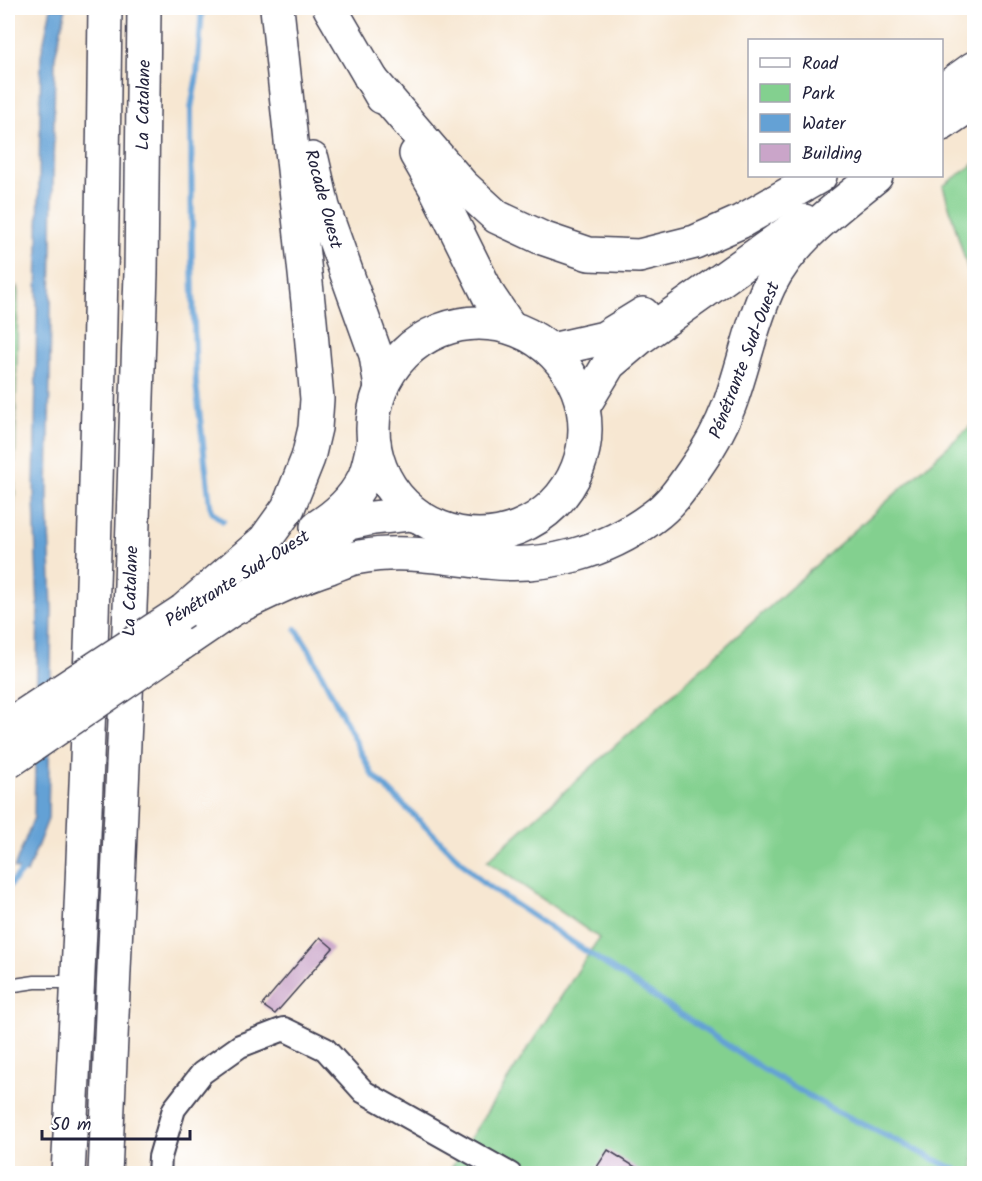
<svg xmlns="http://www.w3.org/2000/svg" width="982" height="1181" viewBox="0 0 982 1181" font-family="Kalam,sans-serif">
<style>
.green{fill:#83d08f;stroke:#527965;stroke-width:1.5}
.water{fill:#64a1d5;stroke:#436288;stroke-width:1.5}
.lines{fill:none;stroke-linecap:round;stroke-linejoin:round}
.stream{stroke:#64a1d5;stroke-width:6}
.building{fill:#caa5c9}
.service-casing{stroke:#424052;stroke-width:15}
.minor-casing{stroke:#424052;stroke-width:26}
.trunk-casing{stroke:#424052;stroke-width:36}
.motorway-casing{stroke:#424052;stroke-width:36}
.service{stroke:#fff;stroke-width:12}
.minor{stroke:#fff;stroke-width:22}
.trunk{stroke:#fff;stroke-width:33}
.motorway{stroke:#fff;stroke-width:33}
.trunk-bridge-casing{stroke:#424052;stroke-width:36;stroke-linecap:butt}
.trunk-bridge{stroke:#fff;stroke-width:33}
.labels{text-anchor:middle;stroke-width:4.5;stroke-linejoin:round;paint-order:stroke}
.street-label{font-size:18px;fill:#22223b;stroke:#fff}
</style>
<rect width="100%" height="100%" fill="#fff"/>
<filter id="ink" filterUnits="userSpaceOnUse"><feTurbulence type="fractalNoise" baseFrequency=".0167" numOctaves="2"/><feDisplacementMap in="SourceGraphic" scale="12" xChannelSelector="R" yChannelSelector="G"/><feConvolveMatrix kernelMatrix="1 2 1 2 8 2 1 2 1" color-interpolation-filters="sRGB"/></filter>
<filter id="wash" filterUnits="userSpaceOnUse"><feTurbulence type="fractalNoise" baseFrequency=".008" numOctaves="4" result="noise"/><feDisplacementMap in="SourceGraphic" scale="24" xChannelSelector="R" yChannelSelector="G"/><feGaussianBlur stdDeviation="1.35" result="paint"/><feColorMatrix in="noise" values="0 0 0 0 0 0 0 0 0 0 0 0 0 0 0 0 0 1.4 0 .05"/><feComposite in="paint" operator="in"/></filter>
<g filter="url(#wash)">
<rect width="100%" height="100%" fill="#f7e7d2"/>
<g class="green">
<path d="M 974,164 L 974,290 L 943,186 Z"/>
<path d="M 18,285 L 14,536 L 8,553 L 8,304 Z"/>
<path d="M 974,423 L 974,1173 L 447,1174 L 599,938 L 487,861 Z"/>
</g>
<path class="water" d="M 51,8 L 66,8 L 55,57 L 48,497 L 52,611 L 48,819 L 27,873 L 14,868 L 34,817 L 38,611 L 34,497 L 41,55 Z"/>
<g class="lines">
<g class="stream">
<path d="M 202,8 L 197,75 L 191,108 L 192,262 L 196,383 L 210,505 L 213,513 L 223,521"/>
<path d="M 296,629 L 309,649 L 372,774 L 482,882 L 763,1069 L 828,1107 L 964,1174"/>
<path d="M 8,887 L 22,871 L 25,863"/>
</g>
</g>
<g id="blocks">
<g class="building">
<path d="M 320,937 L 333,948 L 275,1014 L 262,1005 Z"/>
<path d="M 608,1150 L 645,1173 L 593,1173 Z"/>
</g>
</g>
</g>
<g filter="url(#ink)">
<use href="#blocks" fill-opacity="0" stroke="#424052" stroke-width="1.5"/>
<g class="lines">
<defs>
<path id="service" d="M 8,986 L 35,982 L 76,982"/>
<path id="minor" d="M 159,1174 L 160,1157 L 174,1109 L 202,1073 L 240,1046 L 284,1029 L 325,1049 L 364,1092 L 510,1174"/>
<g id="trunk">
<path d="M 330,8 L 382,97"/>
<path d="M 371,79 L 462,185 L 497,217 L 542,238 L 589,254 L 639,256 L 695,242 L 740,222 L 820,176"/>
<path d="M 942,91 L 974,68"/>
<path d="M 942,124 L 974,102"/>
<path d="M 416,154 L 435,187 L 489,296 L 510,327"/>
<path d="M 312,159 L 323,207 L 376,355 L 381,388"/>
<circle cx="479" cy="429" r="106"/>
<path d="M 551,350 L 604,338 L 643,314"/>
<path d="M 583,407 L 609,364 L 641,337 L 804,221"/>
<path d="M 317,527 C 335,516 353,500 363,480 C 369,469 370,455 374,443"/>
<path d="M 231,610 C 264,594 296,578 330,567 C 340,563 350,558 360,557 C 403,549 445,558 487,562 C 545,569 606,552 653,517 C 670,505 681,489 692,473 C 707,452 720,430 729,406 C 744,366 751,324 769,286 C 792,239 837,208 876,176"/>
<path d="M 183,611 L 265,540 L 288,508 L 308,458 L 315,428 L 317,399 L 310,321 L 277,8"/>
<path d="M 181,644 L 231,610 L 349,523 L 373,518 L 409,514 L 418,516"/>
</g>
<g id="motorway">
<path d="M 68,1174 C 89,786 101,396 105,8"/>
<path d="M 105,1174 L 131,584 L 141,273 L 144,8"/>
</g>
</defs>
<use href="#service" class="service-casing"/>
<use href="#minor" class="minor-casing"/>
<use href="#trunk" class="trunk-casing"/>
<use href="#motorway" class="motorway-casing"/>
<use href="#service" class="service"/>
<use href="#minor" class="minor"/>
<use href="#trunk" class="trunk"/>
<use href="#motorway" class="motorway"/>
<defs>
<g id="trunk-bridge">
<path d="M 8,726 L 183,611"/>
<path d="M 8,762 L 181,644"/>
</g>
</defs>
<use href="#trunk-bridge" class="trunk-bridge-casing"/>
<use href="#trunk-bridge" class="trunk-bridge"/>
</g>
</g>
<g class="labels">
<g class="street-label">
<text transform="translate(143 105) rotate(-89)" y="6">La Catalane</text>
<text transform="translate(324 199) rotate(75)" y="6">Rocade Ouest</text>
<text transform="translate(744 360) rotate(-69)" y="6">Pénétrante Sud-Ouest</text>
<text transform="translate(237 578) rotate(-32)" y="6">Pénétrante Sud-Ouest</text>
<text transform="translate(130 591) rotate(-88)" y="6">La Catalane</text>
</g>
</g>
<rect width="982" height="1181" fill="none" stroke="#fff" stroke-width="30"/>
<rect x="748" y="39" width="195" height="138" fill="#ffffff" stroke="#a7a7b1" stroke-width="1.5"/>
<rect x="760" y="58" width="30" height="9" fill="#ffffff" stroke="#a7a7b1" stroke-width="1.5"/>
<text x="802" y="69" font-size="18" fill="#22223b">Road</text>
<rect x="760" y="84" width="30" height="18" fill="#83d08f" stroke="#a7a7b1" stroke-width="1.5"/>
<text x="802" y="99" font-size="18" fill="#22223b">Park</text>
<rect x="760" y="114" width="30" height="18" fill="#64a1d5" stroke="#a7a7b1" stroke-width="1.5"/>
<text x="802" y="129" font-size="18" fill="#22223b">Water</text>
<rect x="760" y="144" width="30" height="18" fill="#caa5c9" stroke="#a7a7b1" stroke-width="1.5"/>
<text x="802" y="159" font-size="18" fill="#22223b">Building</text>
<path d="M42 1130v9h148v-9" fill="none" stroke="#22223b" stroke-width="3"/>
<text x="51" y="1130" font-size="18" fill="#22223b" stroke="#ffffff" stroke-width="4.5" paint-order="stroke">50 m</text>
</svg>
